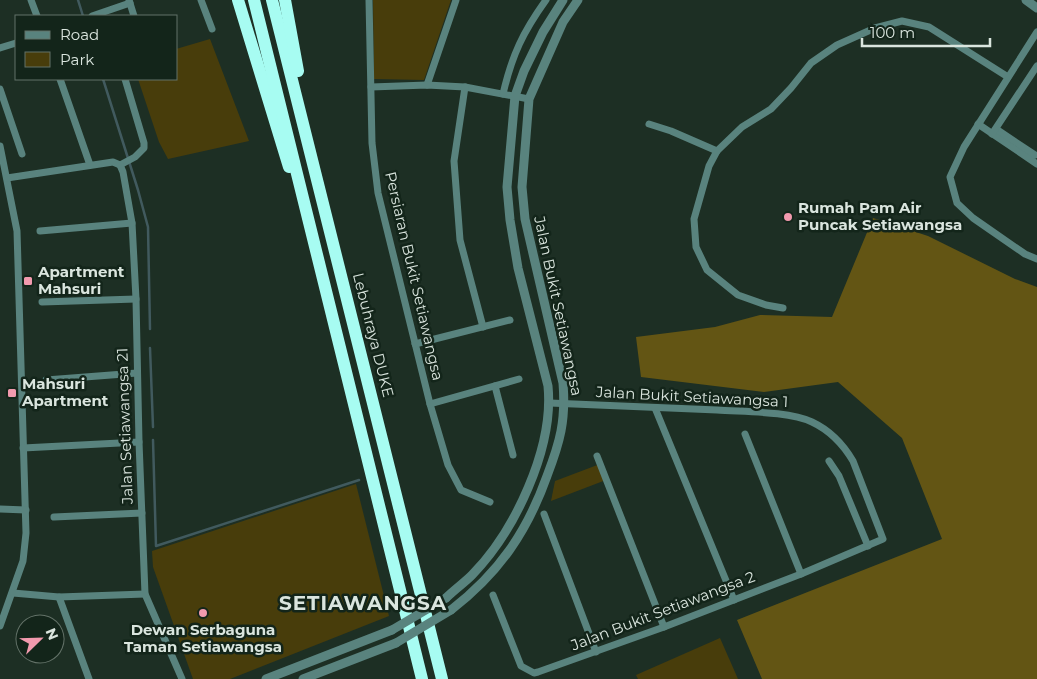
<svg xmlns="http://www.w3.org/2000/svg" width="1037" height="679" viewBox="0 0 1037 679" font-family="Montserrat,sans-serif">
<style>
.green{fill:#483d0b}
.forest{fill:#635514}
.lines{fill:none;stroke-linecap:round;stroke-linejoin:round}
.stream{stroke:#415a5e;stroke-width:2.5}
.minor{stroke:#59837e;stroke-width:7}
.tertiary{stroke:#59837e;stroke-width:9}
.motorway{stroke:#a7fcf2;stroke-width:12}
.tertiary-bridge{stroke:#59837e;stroke-width:9}
.poi-dot{fill:#f29aae;stroke:#13251a;stroke-width:2}
.labels{text-anchor:middle;stroke-width:5;stroke-linejoin:round;paint-order:stroke}
.poi-label{font-size:15px;font-weight:bold;fill:#dae5de;stroke:#13251a;text-anchor:start}
.street-label{font-size:15px;fill:#dae5de;stroke:#13251a}
.district-label{font-size:20px;font-weight:bold;letter-spacing:1px;fill:#dae5de;stroke:#13251a}
</style>
<rect width="100%" height="100%" fill="#1d2f24"/>
<g class="green">
<path d="M 373,0 L 451,0 L 424,80 L 374,79 Z"/>
<path d="M 210,39 L 249,141 L 168,159 L 159,142 L 138,79 L 176,79 L 176,49 Z"/>
<path d="M 600,464 L 606,480 L 551,501 L 555,481 Z"/>
<path d="M 356,484 L 389,616 L 230,679 L 193,679 L 153,567 L 152,551 Z"/>
<path d="M 720,638 L 738,679 L 638,679 L 636,675 Z"/>
</g>
<path class="forest" d="M 873,218 L 928,236 L 1015,279 L 1037,287 L 1037,679 L 762,679 L 737,620 L 942,539 L 902,438 L 838,382 L 764,392 L 641,377 L 636,337 L 715,327 L 760,315 L 832,317 Z"/>
<g class="lines">
<g class="stream">
<path d="M 78,0 L 83,16"/>
<path d="M 103,79 L 138,190 L 148,227 L 150,329"/>
<path d="M 150,348 L 153,427"/>
<path d="M 153,440 L 156,546 L 359,480"/>
</g>
<g class="minor">
<path d="M 31,0 L 37,16"/>
<path d="M 129,0 L 134,16"/>
<path d="M 201,0 L 212,29"/>
<path d="M 369,0 L 372,143 L 378,193 L 430,404 L 448,465 L 461,490 L 490,502"/>
<path d="M 92,16 L 130,3"/>
<path d="M 1037,32 L 964,147 L 950,177 L 957,203 L 973,218 L 1025,254 L 1037,259"/>
<path d="M 0,48 L 16,43"/>
<path d="M 60,79 L 90,165"/>
<path d="M 427,85 L 456,0"/>
<path d="M 371,87 L 427,85 L 465,87 L 529,99"/>
<path d="M 465,87 L 454,161 L 460,240 L 483,327"/>
<path d="M 0,89 L 22,154"/>
<path d="M 503,94 C 512,55 523,32 546,0"/>
<path d="M 649,124 L 671,131 L 717,151"/>
<path d="M 978,124 L 1037,164"/>
<path d="M 996,129 L 1035,155"/>
<path d="M 992,134 L 1037,66"/>
<path d="M 0,146 L 17,231 L 26,533 L 23,561 L 0,626"/>
<path d="M 120,165 L 135,157 L 144,148 L 144,143 L 125,79"/>
<path d="M 7,178 L 113,162 L 120,165 L 123,172 L 132,223 L 136,299 L 139,442 L 145,594 L 182,679"/>
<path d="M 40,231 L 132,223"/>
<path d="M 42,302 L 136,299"/>
<path d="M 783,308 L 766,305 L 738,295 L 707,270 L 696,247 L 694,219 L 709,166 L 717,151 L 742,127 L 771,109 L 791,88 L 811,63 L 837,45 L 875,28 L 902,21 L 929,27 L 1008,77"/>
<path d="M 415,344 L 510,320"/>
<path d="M 46,380 L 137,373"/>
<path d="M 495,386 L 513,455"/>
<path d="M 430,404 L 519,379"/>
<path d="M 655,408 L 734,600"/>
<path d="M 745,434 L 801,574"/>
<path d="M 23,448 L 139,442"/>
<path d="M 597,456 L 664,627"/>
<path d="M 829,461 L 839,476 L 868,546"/>
<path d="M 0,509 L 26,510"/>
<path d="M 544,514 L 596,652"/>
<path d="M 54,517 L 142,513"/>
<path d="M 13,593 L 59,597 L 145,594"/>
<path d="M 493,595 L 521,666 L 534,673 L 538,672 L 664,627 L 801,574 L 883,539 L 853,461 C 843,444 829,430 812,422 C 789,411 743,412 717,410 C 661,408 606,405 550,403"/>
<path d="M 59,597 L 89,679"/>
</g>
<g class="tertiary">
<path d="M 1026,0 L 1037,8"/>
<path d="M 446,598 C 454,590 464,583 472,575 C 515,531 554,448 548,386 L 518,268 L 510,220 L 507,187 L 515,96 L 524,71 L 543,32 L 563,0"/>
<path d="M 451,610 C 499,573 527,532 547,476 C 560,442 566,421 563,383 L 525,219 L 522,187 L 529,99 L 563,22 L 578,0"/>
<path d="M 266,679 L 392,630"/>
<path d="M 303,679 L 396,643"/>
</g>
<g class="motorway">
<path d="M 238,0 L 289,167"/>
<path d="M 254,0 L 422,679"/>
<path d="M 272,0 L 442,679"/>
<path d="M 285,0 L 298,71"/>
</g>
<g class="tertiary-bridge">
<path d="M 392,630 L 446,598"/>
<path d="M 396,643 L 451,610"/>
</g>
</g>
<g class="poi-dot">
<circle cx="788" cy="217" r="5"/>
<rect x="23" y="276" width="10" height="10" rx="2.5"/>
<rect x="7" y="388" width="10" height="10" rx="2.5"/>
<circle cx="203" cy="613" r="5"/>
</g>
<g class="labels">
<g class="poi-label">
<text x="798" y="213">Rumah Pam Air<tspan x="798" dy="17">Puncak Setiawangsa</tspan></text>
<text x="38" y="277">Apartment<tspan x="38" dy="17">Mahsuri</tspan></text>
<text x="22" y="389">Mahsuri<tspan x="22" dy="17">Apartment</tspan></text>
<text x="203" y="635" text-anchor="middle">Dewan Serbaguna<tspan x="203" dy="17">Taman Setiawangsa</tspan></text>
</g>
<g class="street-label">
<text transform="translate(414 276) rotate(77)" y="5">Persiaran Bukit Setiawangsa</text>
<text transform="translate(558 306) rotate(78)" y="5">Jalan Bukit Setiawangsa</text>
<text transform="translate(373 335) rotate(76)" y="5">Lebuhraya DUKE</text>
<text transform="translate(692 397) rotate(3)" y="5">Jalan Bukit Setiawangsa 1</text>
<text transform="translate(125 426) rotate(-92)" y="5">Jalan Setiawangsa 21</text>
<text transform="translate(663 611) rotate(-21)" y="5">Jalan Bukit Setiawangsa 2</text>
</g>
<g class="district-label">
<text x="363" y="610">SETIAWANGSA</text>
</g>
</g>
<rect x="15" y="15" width="162" height="65" fill="#13251a" stroke="#637268"/>
<rect x="25" y="31" width="25" height="8" fill="#59837e" stroke="#637268"/>
<text x="60" y="40" font-size="15" fill="#dae5de">Road</text>
<rect x="25" y="52" width="25" height="15" fill="#483d0b" stroke="#637268"/>
<text x="60" y="65" font-size="15" fill="#dae5de">Park</text>
<g transform="translate(40 639) rotate(67)"><circle r="24" fill="#13251a" stroke="#637268"/>
<path d="M0-4L9 19L0 12L-9 19Z" fill="#f29aae"/>
<text y="-8" font-size="14" font-weight="bold" text-anchor="middle" fill="#dae5de">N</text>
</g>
<path d="M862 38v8h128v-8" fill="none" stroke="#dae5de" stroke-width="2.5"/>
<text x="870" y="38" font-size="15" fill="#dae5de" stroke="#13251a" stroke-width="4" paint-order="stroke">100 m</text>
</svg>
